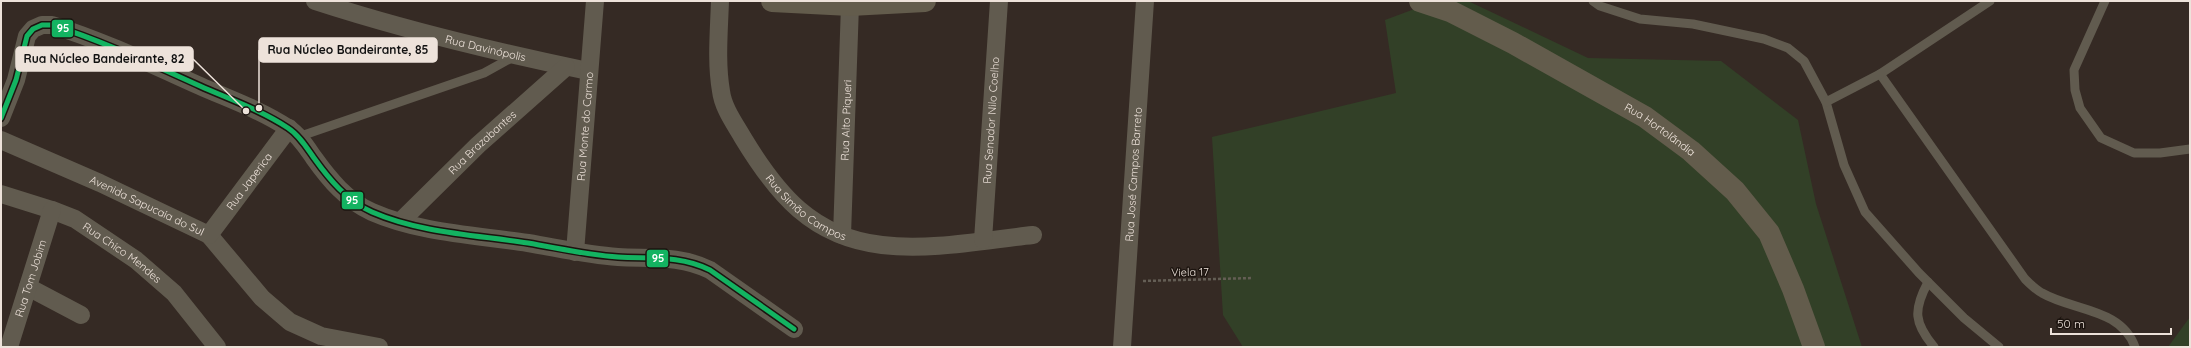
<svg xmlns="http://www.w3.org/2000/svg" width="2191" height="348" viewBox="0 0 2191 348" font-family="Quicksand,sans-serif">
<style>
.green{fill:#324027}
.lines{fill:none;stroke-linecap:round;stroke-linejoin:round}
.path{stroke:#645e55;stroke-width:2.5;stroke-dasharray:3 2;stroke-linecap:butt}
.lane{stroke:#615b4f;stroke-width:9}
.street{stroke:#615b4f;stroke-width:18}
.secondary{stroke:#635c4c;stroke-width:22}
.bus-1-casing{stroke:#1c140f;stroke-width:8}
.bus-1{stroke:#13b361;stroke-width:5}
.labels{text-anchor:middle;stroke-width:3;stroke-linejoin:round;paint-order:stroke}
.street-label{font-size:11px;fill:#ede2da;stroke:#1c140f}
.leader{fill:none;stroke:#ede2da;stroke-width:1.5}
.callout-dot{fill:#ede2da;stroke:#1c140f;stroke-width:1.5}
.callout{fill:#ede2da;stroke:#ede2da;stroke-width:1.5}
.callout-label{font-size:12px;text-anchor:middle;font-weight:bold;fill:#111}
.line-badge{stroke:#1c140f;stroke-width:1.5}
.badge-label{font-size:11px;text-anchor:middle;font-weight:bold;fill:#fff}
</style>
<rect width="100%" height="100%" fill="#352a24"/>
<g class="green">
<path d="M 1436,1 L 1468,1 L 1588,58 L 1721,61 L 1798,120 L 1816,204 L 1862,347 L 1243,347 L 1223,315 L 1212,137 L 1396,93 L 1385,20 Z"/>
<path d="M 2190,317 L 2190,347 L 2168,347 Z"/>
</g>
<g class="lines">
<path class="path" d="M 1143,281 L 1253,278"/>
<g class="lane">
<path d="M 1593,1 L 1600,6 L 1640,19 L 1693,24 L 1764,39 L 1788,48 L 1804,61 L 1826,102 L 1844,165 L 1865,212 L 1919,273 L 1964,318 L 1999,347"/>
<path d="M 2105,1 L 2074,70 L 2075,90 L 2080,108 L 2101,138 L 2134,153 L 2160,153 L 2190,149"/>
<path d="M 1880,74 L 2025,279 C 2030,284 2036,290 2042,293 C 2073,311 2121,308 2135,347"/>
<path d="M 1826,102 L 1880,74 L 1990,1"/>
<path d="M 298,137 L 484,73 L 515,56"/>
<path d="M 1928,282 C 1913,310 1914,323 1934,347"/>
</g>
<g class="street">
<path id="s1" d="M 315,1 C 404,30 496,52 588,71"/>
<path id="s2" d="M 720,1 C 719,31 716,62 721,91 C 723,108 735,124 743,138 C 777,194 812,237 882,245 C 930,251 985,240 1033,235"/>
<path d="M 1,118 L 16,80 L 27,36 L 33,29 L 42,25 L 52,25 C 103,41 151,64 200,86 C 229,99 261,110 288,128 C 299,135 307,148 314,158 C 329,179 347,201 372,212 C 420,233 476,235 528,243 C 558,248 587,255 618,257 C 650,259 680,255 710,270 L 794,329"/>
<path id="s3" d="M 1,140 L 100,183 L 209,235 L 262,298 L 290,322 L 321,336 L 379,347"/>
<path id="s4" d="M 1,194 L 52,210 L 75,219 L 136,260 L 174,293 L 217,347"/>
<path id="s5" d="M 401,221 L 478,145 L 566,67"/>
<path id="s6" d="M 209,235 L 289,128"/>
<path id="s7" d="M 842,235 L 850,5"/>
<path id="s8" d="M 983,240 L 999,1"/>
<path id="s9" d="M 575,252 L 595,1"/>
<path d="M 28,287 L 81,315"/>
<path id="s10" d="M 9,347 L 52,210"/>
<path id="s11" d="M 1122,347 L 1145,1"/>
</g>
<g class="secondary">
<path d="M 772,1 L 850,5 L 925,1"/>
<path id="s12" d="M 1420,1 L 1450,11 L 1513,43 L 1645,117 L 1691,151 L 1735,191 L 1769,233 L 1793,289 L 1814,347"/>
</g>
<defs>
<path id="bus-1" d="M 1,118 L 16,80 L 27,36 L 33,29 L 42,25 L 52,25 C 103,41 151,64 200,86 C 229,99 261,110 288,128 C 299,135 307,148 314,158 C 329,179 347,201 372,212 C 420,233 476,235 528,243 C 558,248 587,255 618,257 C 650,259 680,255 710,270 L 794,329"/>
</defs>
<use href="#bus-1" class="bus-1-casing"/>
<use href="#bus-1" class="bus-1"/>
</g>
<g class="labels">
<g class="street-label">
<text dy="4" stroke="none"><textPath href="#s1" startOffset="177">Rua Davinópolis</textPath></text>
<text dy="4" stroke="none"><textPath href="#s7" startOffset="115">Rua Alto Piqueri</textPath></text>
<text dy="4" stroke="none"><textPath href="#s8" startOffset="120">Rua Senador Nilo Coelho</textPath></text>
<text dy="4" stroke="none"><textPath href="#s9" startOffset="126">Rua Monte do Carmo</textPath></text>
<text dy="4" stroke="none"><textPath href="#s12" startOffset="273">Rua Hortolãndia</textPath></text>
<text dy="4" stroke="none"><textPath href="#s5" startOffset="113">Rua Brazabantes</textPath></text>
<text dy="4" stroke="none"><textPath href="#s11" startOffset="173">Rua José Campos Barreto</textPath></text>
<text dy="4" stroke="none"><textPath href="#s6" startOffset="67">Rua Japerica</textPath></text>
<text dy="4" stroke="none"><textPath href="#s2" startOffset="238">Rua Simão Campos</textPath></text>
<text dy="4" stroke="none"><textPath href="#s3" startOffset="160">Avenida Sapucaia do Sul</textPath></text>
<text dy="4" stroke="none"><textPath href="#s4" startOffset="136">Rua Chico Mendes</textPath></text>
<text transform="translate(1190 272) rotate(-1)" y="4">Viela 17</text>
<text dy="4" stroke="none"><textPath href="#s10" startOffset="72">Rua Tom Jobim</textPath></text>
</g>
</g>
<path class="leader" d="M259 108L259 50M246 111L193 59"/>
<g class="callout-dot">
<circle cx="259" cy="108" r="4"/>
<circle cx="246" cy="111" r="4"/>
</g>
<g class="callout">
<rect x="259" y="38" width="178" height="24" rx="4"/>
<rect x="16" y="47" width="177" height="24" rx="4"/>
</g>
<g class="callout-label">
<text x="348" y="54">Rua Núcleo Bandeirante, 85</text>
<text x="104" y="63">Rua Núcleo Bandeirante, 82</text>
</g>
<g class="line-badge">
<rect x="51" y="19" width="23" height="19" rx="4" fill="#13b361"/>
<rect x="341" y="191" width="23" height="19" rx="4" fill="#13b361"/>
<rect x="646" y="249" width="23" height="19" rx="4" fill="#13b361"/>
</g>
<g class="badge-label">
<text x="63" y="32">95</text>
<text x="352" y="204">95</text>
<text x="658" y="262">95</text>
</g>
<rect width="2191" height="348" fill="none" stroke="#ede2da" stroke-width="4"/>
<path d="M2051 328v6h120v-6" fill="none" stroke="#ede2da" stroke-width="2"/>
<text x="2057" y="328" font-size="12" fill="#ede2da" stroke="#1c140f" stroke-width="3" paint-order="stroke">50 m</text>
</svg>
